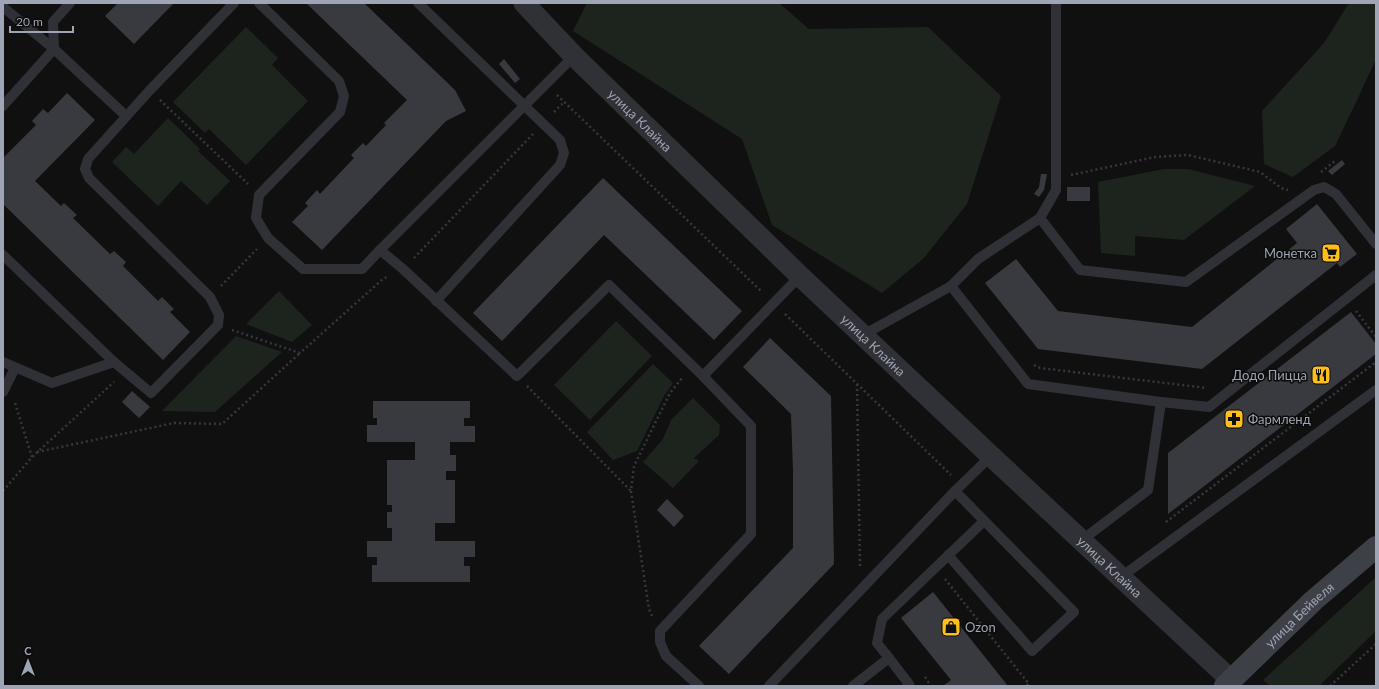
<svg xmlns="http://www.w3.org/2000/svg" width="1379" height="689" viewBox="0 0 1379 689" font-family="Lato,sans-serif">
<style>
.green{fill:#1c241d}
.building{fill:#393a40}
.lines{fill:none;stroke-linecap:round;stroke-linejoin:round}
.path{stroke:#36383e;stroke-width:2.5;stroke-dasharray:2 3;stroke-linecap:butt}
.service{stroke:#303137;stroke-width:10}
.minor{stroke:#303137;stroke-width:21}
.secondary{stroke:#3e4047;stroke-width:22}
.labels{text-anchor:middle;stroke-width:3;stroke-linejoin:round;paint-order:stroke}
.street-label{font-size:13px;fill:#9fa5b4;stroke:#0b0b0c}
.poi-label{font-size:13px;fill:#9fa5b4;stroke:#0b0b0c;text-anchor:end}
</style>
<rect width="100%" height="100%" fill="#101011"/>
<g class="green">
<path d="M 587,3 L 779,3 L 809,29 L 928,27 L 1001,96 L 967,204 L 924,258 L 882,293 L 772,225 L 742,139 L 573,31 Z"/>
<path d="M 1349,3 L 1376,3 L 1376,59 L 1358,98 L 1335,146 L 1293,177 L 1264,164 L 1262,111 L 1324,43 Z"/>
<path d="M 246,27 L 278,58 L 272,65 L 308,101 L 246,165 L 209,129 L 205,133 L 173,102 Z"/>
<path d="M 168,118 L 200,149 L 198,151 L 230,181 L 207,205 L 181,181 L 158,206 L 112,162 L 126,147 L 134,154 Z"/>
<path d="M 1164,169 L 1188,169 L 1255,186 L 1184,240 L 1135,236 L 1135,256 L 1101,253 L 1098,182 Z"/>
<path d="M 279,291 L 312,325 L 292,342 L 246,324 Z"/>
<path d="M 616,321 L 652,356 L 590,420 L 554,385 Z"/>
<path d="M 236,336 L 282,352 L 215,412 L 162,411 Z"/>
<path d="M 653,364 L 673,383 L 664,396 L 637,451 L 613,460 L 587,432 Z"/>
<path d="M 693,398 L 720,425 L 719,435 L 694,458 L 699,461 L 673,488 L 643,462 L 663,439 L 671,420 Z"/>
<path d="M 1376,577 L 1376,631 L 1319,686 L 1270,686 L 1263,680 Z"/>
</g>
<g class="building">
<path d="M 118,3 L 174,3 L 134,44 L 105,16 Z"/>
<path d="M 306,3 L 364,3 L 455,90 L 466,111 L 446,121 L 322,250 L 292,222 L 308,206 L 305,203 L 317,190 L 320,194 L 354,158 L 351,155 L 363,143 L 366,146 L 386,125 L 384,123 L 407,100 Z"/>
<path d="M 504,59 L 520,79 L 515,83 L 499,64 Z"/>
<path d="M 67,93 L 95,120 L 35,181 L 61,206 L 64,203 L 77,215 L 73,218 L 110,254 L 114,251 L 126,262 L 123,266 L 158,301 L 162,297 L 174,309 L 170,312 L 190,332 L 163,360 L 3,204 L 3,158 L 36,125 L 32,121 L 43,109 L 48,113 Z"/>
<path d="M 1342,160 L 1345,164 L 1332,175 L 1328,171 Z"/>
<path d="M 1041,174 L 1047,174 L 1044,190 L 1039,197 L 1034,194 L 1039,187 Z"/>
<path d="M 603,178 L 742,311 L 714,340 L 604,235 L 502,341 L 473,313 Z"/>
<rect x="1067" y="187" width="23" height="14"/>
<path d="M 1317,204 L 1357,254 L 1340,267 L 1337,263 L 1202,369 L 1038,349 L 985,283 L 1016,259 L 1058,311 L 1192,327 L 1297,243 L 1286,229 Z"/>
<path d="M 1351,312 L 1376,344 L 1376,354 L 1168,514 L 1168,453 Z"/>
<path d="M 770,338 L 831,396 L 834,564 L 729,674 L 699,646 L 793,548 L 793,471 L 791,414 L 743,367 Z"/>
<path d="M 132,391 L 150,407 L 139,418 L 122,402 Z"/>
<path d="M 373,401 L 470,401 L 470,418 L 464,418 L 464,426 L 475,426 L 475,442 L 450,442 L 450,455 L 456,455 L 456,471 L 446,471 L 446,480 L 455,480 L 455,523 L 435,523 L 435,541 L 475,541 L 475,557 L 464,557 L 464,566 L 470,566 L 470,582 L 372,582 L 372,565 L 377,565 L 377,557 L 367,557 L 367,541 L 392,541 L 392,528 L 387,528 L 387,512 L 392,512 L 392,505 L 387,505 L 387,460 L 415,460 L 415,442 L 367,442 L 367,425 L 377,425 L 377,418 L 373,418 Z"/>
<path d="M 667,499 L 684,516 L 674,527 L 657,510 Z"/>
<path d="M 933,592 L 969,637 L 1008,686 L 943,686 L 951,680 L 901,618 Z"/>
</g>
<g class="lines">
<g class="path">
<path d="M 557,95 L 762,292"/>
<path d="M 160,100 L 248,184"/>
<path d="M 554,112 L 564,102"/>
<path d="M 1321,172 L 1335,161"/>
<path d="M 1071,175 L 1155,157 L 1188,155 L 1260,172 L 1281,188 L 1288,190"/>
<path d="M 414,258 L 533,134"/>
<path d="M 221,286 L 257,249"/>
<path d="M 1356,311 L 1376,337"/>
<path d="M 785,314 L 951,475"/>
<path d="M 232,330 L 300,353 L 384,278 L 388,277"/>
<path d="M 1034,365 L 1040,368 L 1207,388"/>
<path d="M 857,384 L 860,567"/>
<path d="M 527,386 L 631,491"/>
<path d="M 15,403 L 32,457"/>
<path d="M 37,452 L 174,423 L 222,424 L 300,353"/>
<path d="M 3,491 L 32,457 L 114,382"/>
<path d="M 1166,522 L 1376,362"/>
<path d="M 945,579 L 1029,684 L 1026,686"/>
<path d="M 652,616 L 649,609 L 631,491 L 634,466 L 670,393 L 682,378"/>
<path d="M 925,677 L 931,686"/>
<path d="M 1330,686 L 1376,644"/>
</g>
<g class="service">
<path d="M 259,3 L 339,81 L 344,96 L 340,112 L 259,195 L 256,218 L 268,238 L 303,269 L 362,269 L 380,250 L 403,269 L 517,376 L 609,285 L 703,376 L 751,426 L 751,534 L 660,631 L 660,642 L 666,656 L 699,686"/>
<path d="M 418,3 L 560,140 L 564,153 L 560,165 L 436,301"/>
<path d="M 1056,3 L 1056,190 L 1040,218 L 978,259 L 951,286 L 1028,384 L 1161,402 L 1209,407 L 1376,275"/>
<path d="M 3,7 L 54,49 L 126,116"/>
<path d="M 3,106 L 54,49 L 53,22 L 70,3"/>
<path d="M 1040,218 L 1080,270 L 1186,282 L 1314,190 L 1324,187 L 1336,194 L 1376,244"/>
<path d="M 380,250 L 574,56"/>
<path d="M 3,255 L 114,362 L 151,393 L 218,325 L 219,315 L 210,297 L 89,178 L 85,169 L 88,159 L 150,90 L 234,3"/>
<path d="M 863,335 L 951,286"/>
<path d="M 3,362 L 52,383 L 114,362"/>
<path d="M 703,376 L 800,276"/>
<path d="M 3,392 L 15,368"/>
<path d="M 1082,540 L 1148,490 L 1161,402"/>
<path d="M 948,555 L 1032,651 L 1074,612 L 955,491"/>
<path d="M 1121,577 L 1376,390"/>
<path d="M 889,658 L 909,684 L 907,686"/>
<path d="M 769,686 L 955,491 L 991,456"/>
<path d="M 853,686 L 889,658 L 877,643 L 882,619 L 984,521"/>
</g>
<path class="minor" id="s1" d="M 524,3 L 574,56 L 800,276 L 991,456 L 1231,680"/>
<path class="secondary" id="s2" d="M 1225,686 L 1314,600 L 1376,547"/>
</g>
<defs>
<symbol id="supermarket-square" viewBox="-11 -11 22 22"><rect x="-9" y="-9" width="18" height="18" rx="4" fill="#ffbf1a" stroke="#0b0b0c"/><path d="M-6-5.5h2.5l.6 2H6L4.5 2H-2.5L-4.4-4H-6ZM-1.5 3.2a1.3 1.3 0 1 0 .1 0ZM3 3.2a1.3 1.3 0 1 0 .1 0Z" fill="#111"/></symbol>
<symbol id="restaurant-square" viewBox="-11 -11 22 22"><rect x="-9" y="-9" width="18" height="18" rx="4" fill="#ffbf1a" stroke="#0b0b0c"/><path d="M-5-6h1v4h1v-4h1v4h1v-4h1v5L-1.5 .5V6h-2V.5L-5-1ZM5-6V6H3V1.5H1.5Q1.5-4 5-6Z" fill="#111"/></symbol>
<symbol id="pharmacy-square" viewBox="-11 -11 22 22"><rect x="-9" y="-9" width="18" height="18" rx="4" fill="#ffbf1a" stroke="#0b0b0c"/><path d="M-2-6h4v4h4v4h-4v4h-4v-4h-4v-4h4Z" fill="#111"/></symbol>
<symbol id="shop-square" viewBox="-11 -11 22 22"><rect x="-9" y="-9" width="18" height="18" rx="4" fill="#ffbf1a" stroke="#0b0b0c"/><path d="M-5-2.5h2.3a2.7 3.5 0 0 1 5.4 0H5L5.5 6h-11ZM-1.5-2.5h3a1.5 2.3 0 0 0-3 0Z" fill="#111"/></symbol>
</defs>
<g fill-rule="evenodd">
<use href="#supermarket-square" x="1320" y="242" width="22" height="22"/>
<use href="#restaurant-square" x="1310" y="364" width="22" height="22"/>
<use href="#pharmacy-square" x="1223" y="408" width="22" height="22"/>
<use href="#shop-square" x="940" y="616" width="22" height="22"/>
</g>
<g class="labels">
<g class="street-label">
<text dy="5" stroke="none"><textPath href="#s1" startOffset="165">улица Клайна</textPath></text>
<text dy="5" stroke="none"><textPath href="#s1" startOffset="489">улица Клайна</textPath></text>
<text dy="5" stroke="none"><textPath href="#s1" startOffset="813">улица Клайна</textPath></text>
<text dy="5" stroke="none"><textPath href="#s2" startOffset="103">улица Бейвеля</textPath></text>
</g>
<g class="poi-label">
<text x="1317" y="258">Монетка</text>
<text x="1307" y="380">Додо Пицца</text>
<text x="1248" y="424" text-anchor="start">Фармленд</text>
<text x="965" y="632" text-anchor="start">Ozon</text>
</g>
</g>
<rect width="1379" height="689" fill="none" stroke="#9fa5b4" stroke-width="8"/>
<g transform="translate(28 661)" stroke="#0b0b0c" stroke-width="3" paint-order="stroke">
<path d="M0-3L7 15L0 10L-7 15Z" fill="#9fa5b4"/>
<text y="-6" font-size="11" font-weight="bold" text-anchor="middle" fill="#9fa5b4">С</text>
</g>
<path d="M10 26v6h63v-6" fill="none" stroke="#9fa5b4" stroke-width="2"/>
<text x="16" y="26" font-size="12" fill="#9fa5b4" stroke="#0b0b0c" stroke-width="3" paint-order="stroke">20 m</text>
</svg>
